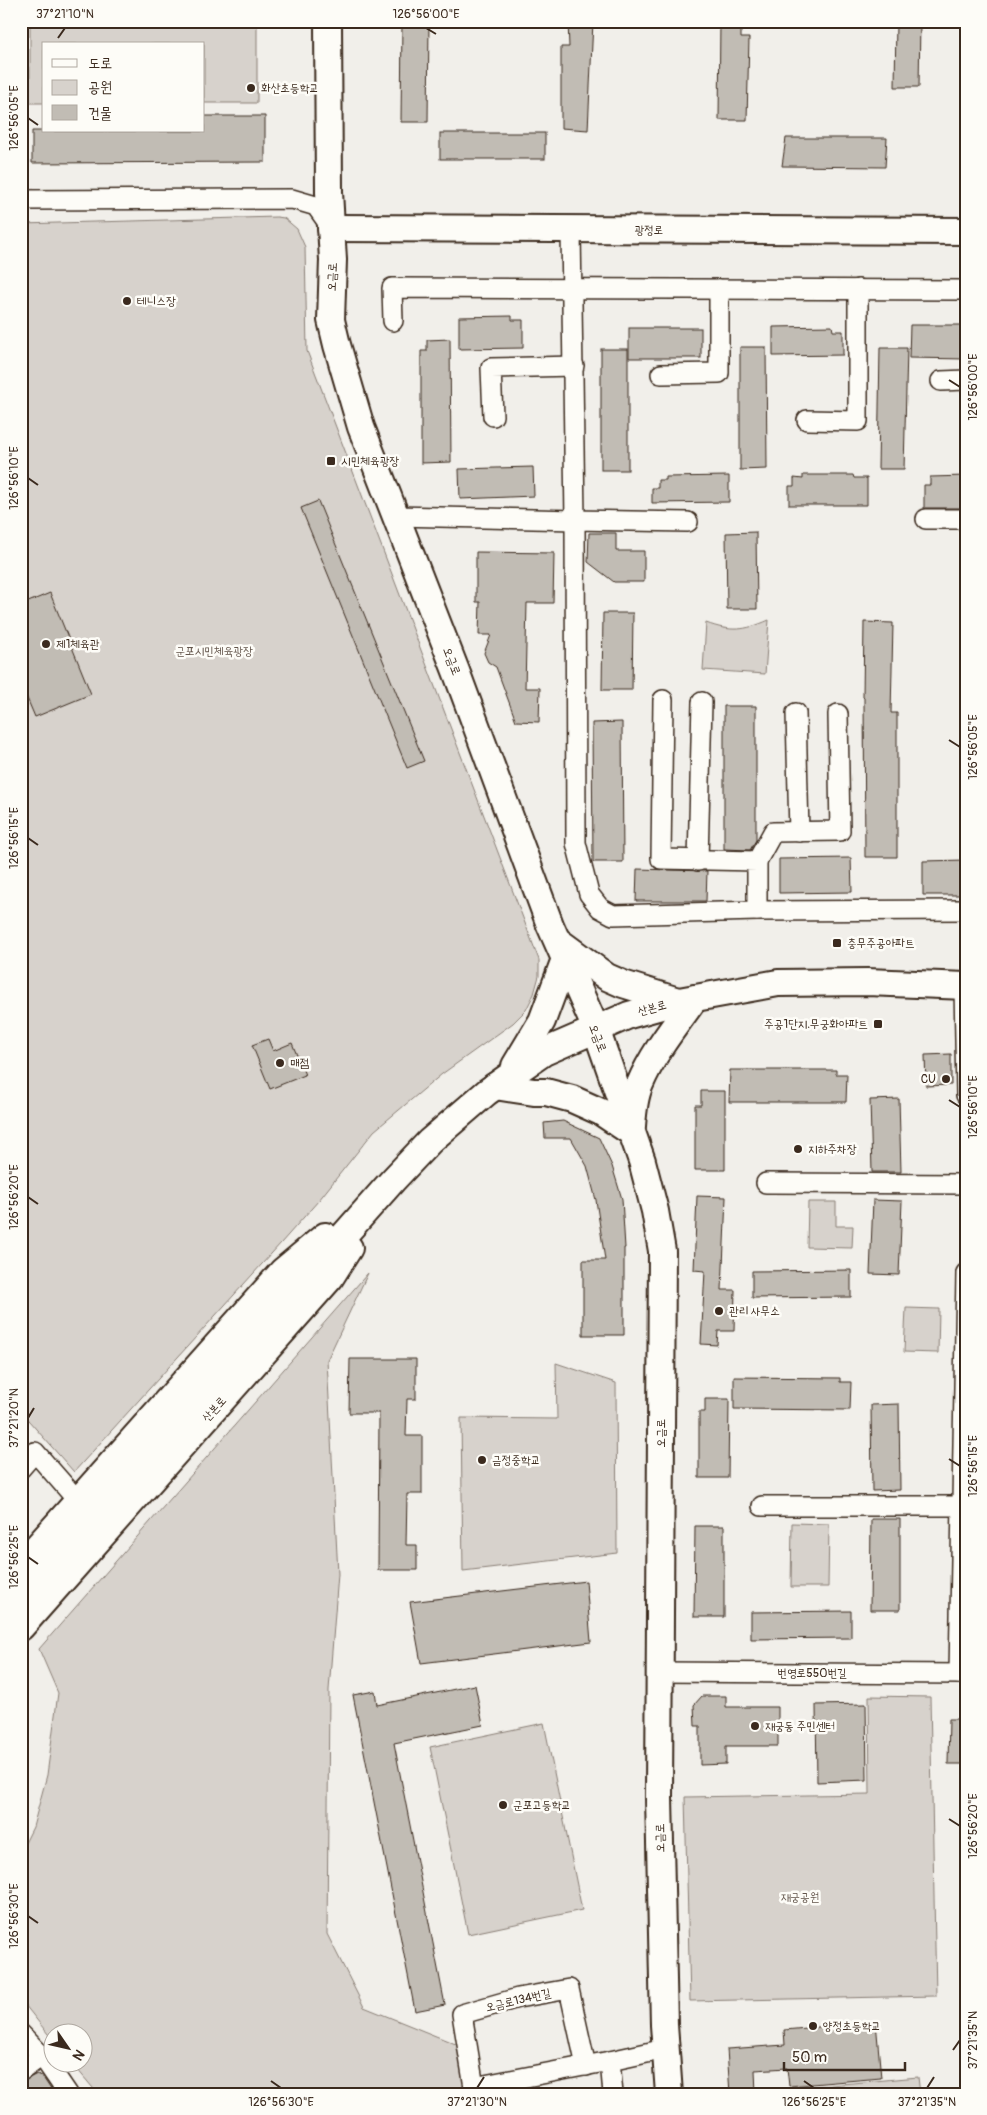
<svg xmlns="http://www.w3.org/2000/svg" width="987" height="2115" viewBox="0 0 987 2115" font-family="Pangolin,'Poor Story',sans-serif">
<style>
.green{fill:#d7d2cc;stroke:#897e75}
.building{fill:#c1bcb4;stroke:#3b2a1e}
.lines{fill:none;stroke-linecap:round;stroke-linejoin:round}
.street-casing{stroke:#3b2a1e;stroke-width:22}
.secondary-casing{stroke:#3b2a1e;stroke-width:30}
.street{stroke:#fdfcf7;stroke-width:19}
.secondary{stroke:#fdfcf7;stroke-width:26}
.ticks{fill:none;stroke:#3b2a1e;stroke-width:2}
.poi-dot{fill:#3b2a1e;stroke:#fdfcf7;stroke-width:2}
.labels{text-anchor:middle;stroke-width:5;stroke-linejoin:round;paint-order:stroke}
.poi-label{font-size:12px;fill:#3b2a1e;stroke:#fdfcf7;text-anchor:start}
.street-label{font-size:12px;fill:#3b2a1e;stroke:#fdfcf7}
.park-label{font-size:12px;fill:#62544a;stroke:#fdfcf7}
.neatline{fill:none;stroke:#3b2a1e;stroke-width:2}
.ticks-label{font-size:12px;text-anchor:middle;fill:#3b2a1e}
</style>
<rect width="100%" height="100%" fill="#f1efea"/>
<filter id="ink" filterUnits="userSpaceOnUse"><feTurbulence type="fractalNoise" baseFrequency=".02" numOctaves="2"/><feDisplacementMap in="SourceGraphic" scale="10" xChannelSelector="R" yChannelSelector="G"/><feConvolveMatrix kernelMatrix="1 2 1 2 8 2 1 2 1" color-interpolation-filters="sRGB"/></filter>
<g filter="url(#ink)">
<g class="green">
<path d="M 30,21 L 257,21 L 257,103 L 204,103 L 204,44 L 44,44 L 44,103 L 30,103 Z"/>
<path d="M 277,217 L 284,218 L 297,229 L 305,247 L 307,351 L 539,960 L 539,976 L 534,994 L 526,1010 L 513,1023 L 442,1074 L 374,1131 L 319,1200 L 281,1243 L 74,1472 L 21,1412 L 21,224 Z"/>
<path d="M 769,620 L 765,674 L 703,670 L 706,623 C 731,632 744,631 769,620 Z"/>
<path d="M 808,1202 L 836,1202 L 836,1226 L 853,1226 L 852,1248 L 807,1247 Z"/>
<path d="M 368,1273 L 327,1360 L 338,1574 L 329,1690 L 327,1934 L 364,2007 L 468,2049 L 471,2094 L 98,2094 L 72,2063 L 82,2062 L 82,2032 L 52,2032 L 52,2039 L 21,2000 L 21,1851 L 33,1827 L 47,1775 L 58,1693 L 39,1649 Z"/>
<path d="M 906,1308 L 939,1309 L 938,1353 L 904,1352 Z"/>
<path d="M 556,1363 L 616,1383 L 617,1553 L 463,1571 L 461,1418 L 557,1419 Z"/>
<path d="M 792,1523 L 829,1524 L 828,1587 L 791,1587 Z"/>
<path d="M 869,1696 L 930,1697 L 936,1996 L 690,2001 L 685,1797 L 870,1794 Z"/>
<path d="M 544,1723 L 582,1910 L 468,1934 L 430,1747 Z"/>
<path d="M 918,2077 L 920,2094 L 799,2094 L 798,2088 Z"/>
</g>
<g class="building">
<path d="M 402,21 L 429,21 L 428,122 L 401,122 Z"/>
<path d="M 568,21 L 593,21 L 588,130 L 561,128 L 561,47 L 569,47 Z"/>
<path d="M 720,21 L 741,21 L 741,38 L 749,38 L 747,120 L 719,120 Z"/>
<path d="M 896,21 L 920,21 L 919,87 L 895,87 Z"/>
<path d="M 204,116 L 265,116 L 265,162 L 32,163 L 32,131 L 204,131 Z"/>
<rect x="440" y="133" width="105" height="26"/>
<path d="M 786,138 L 887,138 L 885,167 L 782,166 Z"/>
<path d="M 512,316 L 512,320 L 523,320 L 523,348 L 459,349 L 459,317 Z"/>
<path d="M 910,325 L 966,325 L 966,359 L 909,358 Z"/>
<path d="M 832,326 L 833,331 L 843,331 L 843,355 L 773,356 L 773,327 Z"/>
<rect x="629" y="328" width="72" height="30"/>
<path d="M 450,339 L 451,462 L 421,463 L 421,351 L 427,351 L 427,340 Z"/>
<path d="M 740,347 L 766,347 L 767,469 L 740,470 Z"/>
<path d="M 880,348 L 907,348 L 904,469 L 878,469 Z"/>
<rect x="601" y="349" width="27" height="121"/>
<path d="M 533,467 L 534,496 L 460,499 L 459,469 Z"/>
<path d="M 803,475 L 853,475 L 854,478 L 867,478 L 867,505 L 789,505 L 789,486 L 794,486 L 794,478 L 803,479 Z"/>
<path d="M 729,476 L 729,502 L 652,503 L 652,488 L 658,488 L 658,480 L 666,480 L 666,477 Z"/>
<path d="M 966,476 L 966,508 L 924,508 L 924,485 L 930,485 L 930,477 Z"/>
<path d="M 318,501 L 424,761 L 407,768 L 301,508 Z"/>
<path d="M 756,532 L 757,609 L 727,609 L 726,533 Z"/>
<path d="M 589,533 L 616,533 L 616,551 L 644,551 L 644,582 L 614,582 L 588,562 Z"/>
<path d="M 476,552 L 554,553 L 553,603 L 527,603 L 525,688 L 540,688 L 539,722 L 516,721 L 496,667 L 488,662 L 484,653 L 491,635 L 479,635 L 480,602 L 476,602 Z"/>
<path d="M 50,593 L 91,694 L 35,717 L 21,684 L 21,605 Z"/>
<path d="M 603,613 L 633,613 L 632,690 L 602,690 Z"/>
<path d="M 864,622 L 893,623 L 891,713 L 897,713 L 897,857 L 865,857 L 864,698 L 863,697 Z"/>
<path d="M 724,706 L 756,706 L 756,840 L 750,850 L 724,849 Z"/>
<path d="M 622,722 L 623,862 L 593,862 L 592,723 Z"/>
<path d="M 851,858 L 852,892 L 779,893 L 779,859 Z"/>
<path d="M 966,860 L 966,895 L 923,895 L 923,861 Z"/>
<path d="M 637,869 L 707,871 L 706,901 L 636,901 Z"/>
<path d="M 268,1039 L 273,1051 L 292,1043 L 305,1075 L 270,1089 L 252,1045 Z"/>
<path d="M 951,1054 L 951,1085 L 926,1086 L 925,1055 Z"/>
<path d="M 730,1070 L 836,1070 L 836,1074 L 847,1074 L 846,1102 L 729,1102 Z"/>
<path d="M 701,1091 L 725,1091 L 725,1170 L 695,1170 L 695,1105 L 701,1105 Z"/>
<path d="M 899,1099 L 901,1172 L 872,1172 L 870,1100 Z"/>
<path d="M 563,1121 L 599,1138 L 612,1166 L 622,1199 L 625,1248 L 624,1248 L 624,1335 L 583,1335 L 583,1260 L 605,1260 L 596,1200 L 587,1166 L 571,1138 L 545,1138 L 544,1123 Z"/>
<path d="M 697,1196 L 726,1197 L 722,1290 L 735,1290 L 734,1331 L 718,1331 L 717,1345 L 701,1344 L 705,1271 L 694,1270 Z"/>
<path d="M 873,1200 L 902,1201 L 899,1275 L 870,1274 Z"/>
<path d="M 851,1270 L 851,1297 L 752,1298 L 752,1271 Z"/>
<path d="M 350,1359 L 416,1359 L 416,1399 L 407,1399 L 406,1436 L 422,1436 L 422,1494 L 407,1494 L 406,1545 L 417,1545 L 417,1570 L 378,1570 L 379,1413 L 349,1413 Z"/>
<path d="M 734,1377 L 840,1378 L 840,1382 L 851,1382 L 850,1410 L 734,1409 Z"/>
<path d="M 705,1399 L 729,1399 L 728,1478 L 699,1478 L 699,1412 L 705,1412 Z"/>
<path d="M 899,1404 L 900,1490 L 872,1491 L 871,1405 Z"/>
<path d="M 871,1519 L 900,1519 L 900,1610 L 870,1610 Z"/>
<path d="M 695,1526 L 724,1526 L 724,1617 L 694,1617 Z"/>
<path d="M 586,1581 L 591,1642 L 421,1663 L 410,1602 Z"/>
<path d="M 851,1611 L 851,1638 L 751,1639 L 751,1612 Z"/>
<path d="M 475,1685 L 483,1725 L 394,1743 L 445,2005 L 415,2011 L 353,1695 L 375,1691 L 377,1705 Z"/>
<path d="M 702,1696 L 726,1696 L 726,1707 L 778,1707 L 778,1746 L 726,1746 L 726,1764 L 700,1765 L 700,1726 L 695,1726 L 694,1705 Z"/>
<path d="M 866,1704 L 867,1780 L 817,1782 L 816,1705 Z"/>
<path d="M 949,1719 L 966,1719 L 966,1764 L 948,1764 Z"/>
<path d="M 876,2022 L 881,2078 L 789,2086 L 787,2068 L 755,2070 L 756,2094 L 730,2094 L 727,2049 L 785,2045 L 784,2030 Z"/>
<path d="M 37,2074 L 42,2076 L 54,2094 L 21,2094 L 21,2082 Z"/>
</g>
<g class="lines">
<defs>
<g id="street">
<path d="M 21,200 L 292,199 L 316,206 L 331,227"/>
<path d="M 393,321 L 392,288 L 966,290"/>
<path d="M 661,374 L 719,373 L 719,289"/>
<path d="M 941,381 L 966,380"/>
<path d="M 493,416 L 491,368 L 574,366"/>
<path d="M 807,420 L 858,421 L 858,289"/>
<path d="M 396,516 L 575,520 L 571,230"/>
<path d="M 926,519 L 966,519"/>
<path d="M 688,522 L 575,520 L 576,843 L 589,894 L 600,908 L 613,915 L 757,911 L 966,910"/>
<path d="M 663,700 L 661,859 L 757,861 L 757,911"/>
<path d="M 796,713 L 799,832"/>
<path d="M 698,861 L 702,702"/>
<path d="M 757,861 L 773,832 L 840,831 L 838,714"/>
<path d="M 964,986 L 966,1095"/>
<path d="M 766,1183 L 966,1184"/>
<path d="M 21,1468 L 35,1452 L 78,1501"/>
<path d="M 762,1506 L 962,1506"/>
<path d="M 659,1672 L 966,1674"/>
<path d="M 959,1674 L 966,1273"/>
<path d="M 21,2034 L 42,2056 L 68,2094"/>
<path d="M 610,2061 L 613,2094"/>
<path d="M 21,2071 L 42,2056"/>
<path d="M 474,2087 L 462,2014 L 518,1998 L 569,1989 L 586,2066"/>
<path d="M 475,2094 L 474,2087 L 610,2061 L 665,2049"/>
</g>
<g id="secondary">
<path d="M 328,21 L 329,192 L 333,260 L 331,320 L 337,345 L 361,427 L 456,671 L 550,925 L 596,1029 L 642,1161 L 655,1211 L 662,1251 L 659,1797 L 664,2025 L 669,2094"/>
<path d="M 331,228 L 966,231"/>
<path d="M 558,941 L 607,977 L 623,984 L 678,1001"/>
<path d="M 515,1066 L 542,1021 L 565,959"/>
<path d="M 495,1086 L 534,1092 L 546,1092 L 572,1099 L 601,1112 L 631,1132"/>
<path d="M 632,1126 C 633,1112 634,1097 640,1084 C 653,1053 675,1026 695,998"/>
<path d="M 21,1565 L 283,1271 L 325,1236"/>
<path d="M 21,1599 L 393,1180 L 430,1141 L 487,1092 L 508,1077 L 544,1052 L 629,1015 L 679,1001 L 778,983 L 867,982 L 966,986"/>
<path d="M 21,1627 L 330,1278 L 349,1248"/>
</g>
</defs>
<use href="#street" class="street-casing"/>
<use href="#secondary" class="secondary-casing"/>
<use href="#street" class="street"/>
<use href="#secondary" class="secondary"/>
</g>
</g>
<path class="ticks" d="M 426,28 L 436,34M 58,38 L 65,28M 28,118 L 38,125M 949,380 L 960,387M 28,478 L 38,485M 949,740 L 960,747M 28,838 L 38,845M 949,1100 L 960,1107M 28,1197 L 38,1204M 28,1418 L 34,1408M 949,1459 L 960,1466M 28,1557 L 38,1564M 949,1819 L 960,1826M 28,1916 L 38,1923M 953,2050 L 960,2040M 271,2081 L 281,2088M 804,2081 L 814,2088M 477,2088 L 484,2077M 927,2088 L 934,2077"/>
<g class="poi-dot">
<circle cx="251" cy="88" r="5"/>
<circle cx="127" cy="301" r="5"/>
<rect x="326" y="456" width="10" height="10" rx="2.5"/>
<circle cx="46" cy="644" r="5"/>
<rect x="832" y="938" width="10" height="10" rx="2.5"/>
<rect x="873" y="1019" width="10" height="10" rx="2.5"/>
<circle cx="280" cy="1063" r="5"/>
<circle cx="946" cy="1079" r="5"/>
<circle cx="798" cy="1149" r="5"/>
<circle cx="719" cy="1311" r="5"/>
<circle cx="482" cy="1460" r="5"/>
<circle cx="755" cy="1726" r="5"/>
<circle cx="503" cy="1805" r="5"/>
<circle cx="813" cy="2026" r="5"/>
</g>
<g class="labels">
<g class="poi-label">
<text x="261" y="92">화산초등학교</text>
<text x="137" y="305">테니스장</text>
<text x="341" y="465">시민체육광장</text>
<text x="56" y="648">제1체육관</text>
<text x="847" y="947">충무주공아파트</text>
<text x="868" y="1028" text-anchor="end">주공1단지.무궁화아파트</text>
<text x="290" y="1067">매점</text>
<text x="936" y="1083" text-anchor="end">CU</text>
<text x="808" y="1153">지하주차장</text>
<text x="729" y="1315">관리 사무소</text>
<text x="492" y="1464">금정중학교</text>
<text x="765" y="1730">재궁동 주민센터</text>
<text x="513" y="1809">군포고등학교</text>
<text x="823" y="2030">양정초등학교</text>
</g>
<g class="street-label">
<text x="649" y="234">광정로</text>
<text transform="translate(332 277) rotate(-88)" y="4">오금로</text>
<text transform="translate(452 661) rotate(69)" y="4">오금로</text>
<text transform="translate(652 1008) rotate(-15)" y="4">산본로</text>
<text transform="translate(598 1038) rotate(69)" y="4">오금로</text>
<text transform="translate(214 1409) rotate(-48)" y="4">산본로</text>
<text transform="translate(661 1433) rotate(-90)" y="4">오금로</text>
<text x="812" y="1677">번영로550번길</text>
<text transform="translate(660 1838) rotate(-91)" y="4">오금로</text>
<text transform="translate(518 2000) rotate(-13)" y="4">오금로134번길</text>
</g>
<g class="park-label">
<text x="214" y="655">군포시민체육광장</text>
<text x="800" y="1901">재궁공원</text>
</g>
</g>
<rect width="987" height="2115" fill="none" stroke="#fdfcf7" stroke-width="55"/>
<rect x="42" y="42" width="162" height="90" fill="#fdfcf7" stroke="#afa8a0"/>
<rect x="52" y="59" width="25" height="8" fill="#fdfcf7" stroke="#afa8a0"/>
<text x="88" y="68" font-size="15" fill="#3b2a1e">도로</text>
<rect x="52" y="80" width="25" height="15" fill="#d7d2cc" stroke="#afa8a0"/>
<text x="88" y="92" font-size="15" fill="#3b2a1e">공원</text>
<rect x="52" y="105" width="25" height="15" fill="#c1bcb4" stroke="#afa8a0"/>
<text x="88" y="118" font-size="15" fill="#3b2a1e">건물</text>
<g transform="translate(68 2048) rotate(124)"><circle r="24" fill="#fdfcf7" stroke="#afa8a0"/>
<path d="M0-4L9 19L0 12L-9 19Z" fill="#3b2a1e"/>
<text y="-8" font-size="14" font-weight="bold" text-anchor="middle" fill="#3b2a1e">N</text>
</g>
<path d="M784 2062v8h121v-8" fill="none" stroke="#3b2a1e" stroke-width="2.5"/>
<text x="792" y="2062" font-size="15" fill="#3b2a1e" stroke="#fdfcf7" stroke-width="4" paint-order="stroke">50 m</text>
<rect x="28" y="28" width="932" height="2060" class="neatline"/>
<g class="ticks-label">
<text x="65" y="18">37°21'10"N</text>
<text x="426" y="18">126°56'00"E</text>
<text transform="translate(14 118) rotate(-90)" y="4">126°56'05"E</text>
<text transform="translate(973 387) rotate(-90)" y="4">126°56'00"E</text>
<text transform="translate(14 478) rotate(-90)" y="4">126°56'10"E</text>
<text transform="translate(973 747) rotate(-90)" y="4">126°56'05"E</text>
<text transform="translate(14 838) rotate(-90)" y="4">126°56'15"E</text>
<text transform="translate(973 1107) rotate(-90)" y="4">126°56'10"E</text>
<text transform="translate(14 1197) rotate(-90)" y="4">126°56'20"E</text>
<text transform="translate(14 1418) rotate(-90)" y="4">37°21'20"N</text>
<text transform="translate(973 1466) rotate(-90)" y="4">126°56'15"E</text>
<text transform="translate(14 1557) rotate(-90)" y="4">126°56'25"E</text>
<text transform="translate(973 1826) rotate(-90)" y="4">126°56'20"E</text>
<text transform="translate(14 1916) rotate(-90)" y="4">126°56'30"E</text>
<text transform="translate(973 2040) rotate(-90)" y="4">37°21'35"N</text>
<text x="281" y="2106">126°56'30"E</text>
<text x="477" y="2106">37°21'30"N</text>
<text x="814" y="2106">126°56'25"E</text>
<text x="927" y="2106">37°21'35"N</text>
</g>
</svg>
